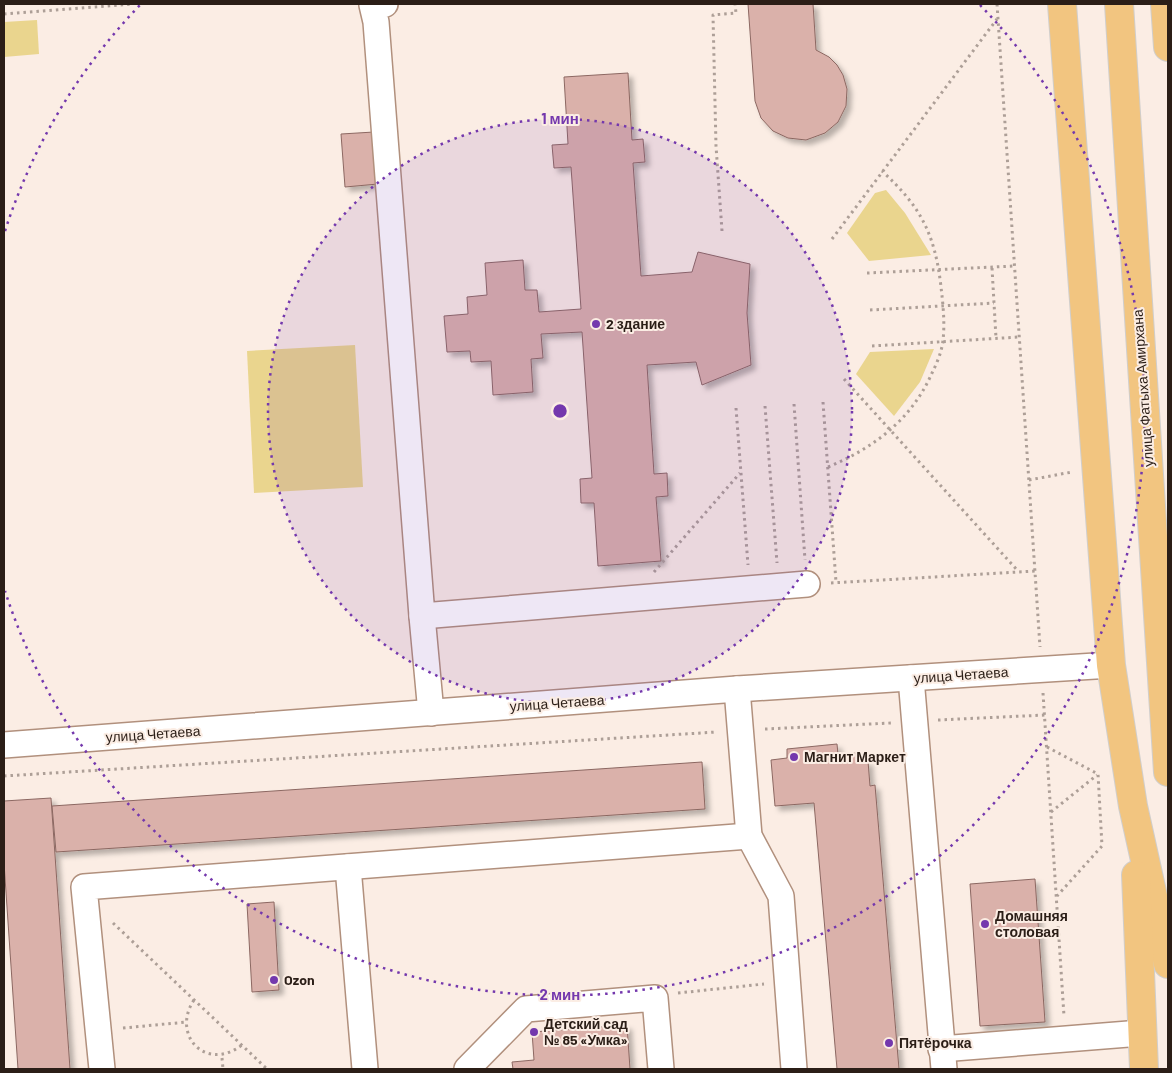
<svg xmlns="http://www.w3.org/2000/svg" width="1172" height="1073" viewBox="0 0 1172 1073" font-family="Barlow,sans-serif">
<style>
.grass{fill:#ead58e}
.building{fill:#dab1aa;stroke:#8c6862;filter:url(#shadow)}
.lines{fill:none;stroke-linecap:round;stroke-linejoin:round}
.minor-casing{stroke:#b1907d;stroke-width:28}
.major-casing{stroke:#d0cecc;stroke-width:30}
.path{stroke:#ad9f97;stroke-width:3;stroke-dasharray:2.5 4;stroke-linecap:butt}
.minor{stroke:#fff;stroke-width:25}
.major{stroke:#f2c580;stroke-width:28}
.ring{fill:none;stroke:#7438ad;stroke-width:2.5;stroke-dasharray:2.5 5}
.poi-dot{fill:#7438ad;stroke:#fbede4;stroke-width:2}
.labels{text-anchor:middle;stroke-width:4;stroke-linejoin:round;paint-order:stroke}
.poi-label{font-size:14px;font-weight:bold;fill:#2b1e17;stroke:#fbede4;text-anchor:start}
.street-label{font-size:14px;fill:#2b1e17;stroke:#fbede4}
.centre{fill:#7438ad;stroke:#fbede4;stroke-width:2.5}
.ring-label{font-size:15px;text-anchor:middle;font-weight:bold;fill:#7438ad;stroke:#fbede4;stroke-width:4;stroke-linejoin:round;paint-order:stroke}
</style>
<defs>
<filter id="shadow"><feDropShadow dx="4.5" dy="4.5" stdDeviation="2.5" flood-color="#0004"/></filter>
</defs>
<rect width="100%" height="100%" fill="#fbede4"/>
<g class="grass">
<path d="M 37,20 L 39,54 L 4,57 L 4,22 Z"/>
<path d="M 886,190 L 905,213 L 931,255 L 869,261 L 847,233 L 875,193 Z"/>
<path d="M 355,345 L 363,487 L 254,493 L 247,351 Z"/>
<path d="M 934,349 L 920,382 L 894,416 L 856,374 L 870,352 Z"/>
</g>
<g class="building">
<path d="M 748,4 L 813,4 L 816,50 L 829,57 L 837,65 L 843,75 L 847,89 L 846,106 L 838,122 L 825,133 L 806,140 L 788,138 L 773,131 L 761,118 L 755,101 Z"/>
<path d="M 628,73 L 632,140 L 643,139 L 645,162 L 633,163 L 641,276 L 692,272 L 698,252 L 750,264 L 747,313 L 751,365 L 702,385 L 696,362 L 647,365 L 654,474 L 667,473 L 668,496 L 656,497 L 661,561 L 598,566 L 594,503 L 581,503 L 580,479 L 592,478 L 582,332 L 541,334 L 543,358 L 531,359 L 533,392 L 493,395 L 491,361 L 471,362 L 470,351 L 447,352 L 444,316 L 468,314 L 467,297 L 487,295 L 485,263 L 523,260 L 525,290 L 537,290 L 539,312 L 581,309 L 571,167 L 554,168 L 552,145 L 568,144 L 564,77 Z"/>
<path d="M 374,132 L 378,184 L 345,187 L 341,134 Z"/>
<path d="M 837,744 L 838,754 L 857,753 L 858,762 L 868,761 L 870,786 L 875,785 L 899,1069 L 837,1069 L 814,803 L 775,806 L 771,760 L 787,758 L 787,749 Z"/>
<path d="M 702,762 L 705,809 L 56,852 L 52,806 Z"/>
<path d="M 51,798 L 70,1069 L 18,1069 L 4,863 L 4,801 Z"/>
<path d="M 1035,879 L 1045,1022 L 980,1026 L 970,884 Z"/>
<path d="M 274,902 L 279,990 L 252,992 L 247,904 Z"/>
<path d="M 627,1025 L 630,1069 L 513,1069 L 512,1062 L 534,1060 L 532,1032 Z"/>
</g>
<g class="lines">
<defs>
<g id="minor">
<path d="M 385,4 L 372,5 L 376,22 L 422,616 L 807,584"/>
<path d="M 422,616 L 431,713"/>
<path d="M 911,678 L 944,1069"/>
<path d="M 737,689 L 749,836 L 781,896 L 794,1069"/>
<path d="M 4,745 L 737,689 L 1111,665"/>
<path d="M 348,867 L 365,1069"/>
<path d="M 941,1049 L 1141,1033"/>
<path d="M 102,1069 L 84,887 L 749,836"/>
<path d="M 467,1069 L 526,1009 L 655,998 L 661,1069"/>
</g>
<g id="major">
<path d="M 1062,4 L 1111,665 L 1133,806 L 1168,964"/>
<path d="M 1119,4 L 1168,772"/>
<path d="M 1165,4 L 1168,47"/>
<path d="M 1136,875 L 1144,1069"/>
</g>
</defs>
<use href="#minor" class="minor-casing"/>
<use href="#major" class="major-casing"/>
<g class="path">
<path d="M 997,4 L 1040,647"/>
<path d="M 4,14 L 132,4"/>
<path d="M 722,231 L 716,146 L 713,15 L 736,13 L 735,4"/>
<path d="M 832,239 L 997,19"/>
<path d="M 992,268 L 996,338"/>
<path d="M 867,273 L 1014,266"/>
<path d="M 870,310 L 994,303"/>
<path d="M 872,346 L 1019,337"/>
<path d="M 844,379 L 1018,571"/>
<path d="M 823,402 L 836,582"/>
<path d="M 794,404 L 805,560"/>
<path d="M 765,406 L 777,563"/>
<path d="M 736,408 L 748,565"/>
<path d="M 828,467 C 874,448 912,419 932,373 C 937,363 942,351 943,340 C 945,323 943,304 941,287 C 935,234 921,207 882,171"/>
<path d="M 1029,480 L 1072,472"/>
<path d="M 654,572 L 740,473"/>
<path d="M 831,583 L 1035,571"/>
<path d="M 1043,693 L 1064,1016"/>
<path d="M 938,720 L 1045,715"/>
<path d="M 765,729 L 891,723"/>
<path d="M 1047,747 L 1098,774 L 1102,846 L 1057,896"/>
<path d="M 4,776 L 717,732"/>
<path d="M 1051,812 L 1097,775"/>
<path d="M 113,923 L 267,1069"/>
<path d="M 678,993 L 764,984"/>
<path d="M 194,1000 C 171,1034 205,1073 242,1045"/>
<path d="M 123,1028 L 187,1022"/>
<path d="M 222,1058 L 223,1069"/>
</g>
<use href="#minor" class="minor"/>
<use href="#major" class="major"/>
</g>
<circle cx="560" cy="411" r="292" fill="#7438ad" fill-opacity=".12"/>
<g class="ring">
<circle cx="560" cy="411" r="292"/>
<path d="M5 231A584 584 0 0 1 140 5M980 5A584 584 0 1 1 5 591"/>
</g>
<g class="poi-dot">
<circle cx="596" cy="324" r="5"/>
<circle cx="794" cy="757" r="5"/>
<circle cx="985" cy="924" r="5"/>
<circle cx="274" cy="980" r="5"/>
<circle cx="534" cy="1032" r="5"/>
<circle cx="889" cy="1043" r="5"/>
</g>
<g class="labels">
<g class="poi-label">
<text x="606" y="329">2 здание</text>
<text x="804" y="762">Магнит Маркет</text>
<text x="995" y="921">Домашняя<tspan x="995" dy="16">столовая</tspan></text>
<text x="284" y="985">Ozon</text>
<text x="544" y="1029">Детский сад<tspan x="544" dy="16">№ 85 «Умка»</tspan></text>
<text x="899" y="1048">Пятёрочка</text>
</g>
<g class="street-label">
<text transform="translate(1143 388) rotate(-94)" y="5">улица Фатыха Амирхана</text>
<text transform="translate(961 675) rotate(-4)" y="5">улица Четаева</text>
<text transform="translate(557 703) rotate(-4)" y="5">улица Четаева</text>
<text transform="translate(153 734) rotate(-4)" y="5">улица Четаева</text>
</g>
</g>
<circle cx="560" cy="411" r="8" class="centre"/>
<g class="ring-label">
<text x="560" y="124">1 мин</text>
<text x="560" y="1000">2 мин</text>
</g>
<rect width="1172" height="1073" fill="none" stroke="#2b1e17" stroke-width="10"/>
</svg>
